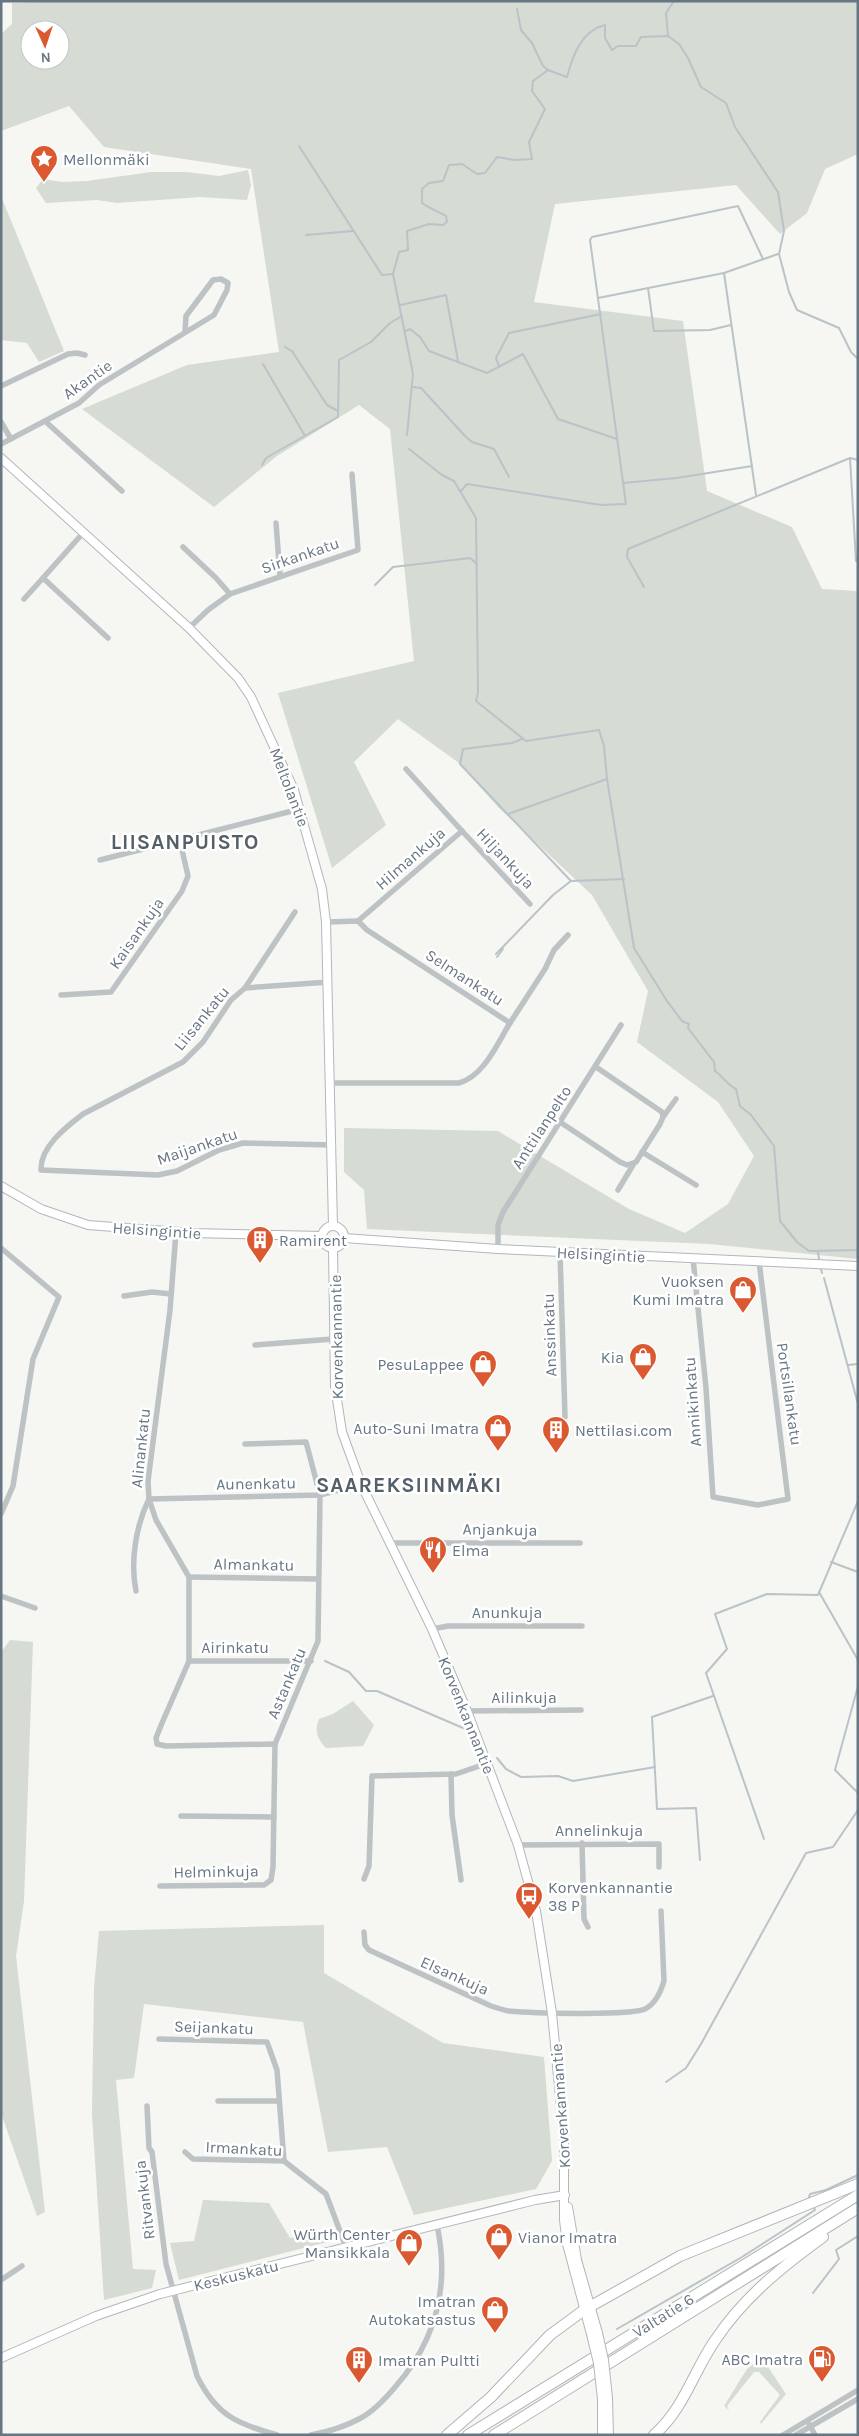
<svg xmlns="http://www.w3.org/2000/svg" width="859" height="2436" viewBox="0 0 859 2436" font-family="Karla,sans-serif">
<style>
.green{fill:#d6dbd3;fill-rule:evenodd}
.lines{fill:none;stroke-linecap:round;stroke-linejoin:round}
.stream{stroke:#b9c3c8;stroke-width:2}
.secondary-casing{stroke:#b2b7bc;stroke-width:10}
.highway-casing{stroke:#b1b5b8;stroke-width:12}
.street{stroke:#bdc2c5;stroke-width:5.5}
.secondary{stroke:#fff;stroke-width:8}
.highway{stroke:#fff;stroke-width:10}
.secondary-bridge-casing{stroke:#b2b7bc;stroke-width:10;stroke-linecap:butt}
.secondary-bridge{stroke:#fff;stroke-width:8}
.labels{text-anchor:middle;stroke-width:5;stroke-linejoin:round;paint-order:stroke}
.poi-label{font-size:16px;fill:#677683;stroke:#fff;text-anchor:start}
.street-label{font-size:16px;fill:#677683;stroke:#fff}
.district-label{font-size:21px;font-weight:bold;letter-spacing:1px;fill:#545f68;stroke:#fff}
</style>
<rect width="100%" height="100%" fill="#f6f6f3"/>
<g class="green">
<path d="M 58,1 L 858,1 L 858,154 L 825,169 L 807,213 L 780,234 L 736,185 L 555,204 L 534,302 L 683,321 L 707,491 L 792,527 L 822,589 L 858,591 L 858,1259 L 710,1244 L 367,1229 L 364,1190 L 344,1172 L 344,1128 L 498,1131 L 629,1209 L 685,1233 L 728,1204 L 754,1156 L 718,1102 L 637,1042 L 648,991 L 592,895 L 498,807 L 459,763 L 398,719 L 354,762 L 386,825 L 332,868 L 278,693 L 414,661 L 390,429 L 359,405 L 277,456 L 214,507 L 82,409 L 187,365 L 279,352 L 251,169 L 104,147 L 69,106 L 1,131 L 1,34 L 12,24 L 12,3 ZM 30,30 L 60,30 L 60,60 L 30,60 Z"/>
<path d="M 248,170 L 251,185 L 247,200 L 200,197 L 117,203 L 97,200 L 46,203 L 36,188 L 43,179 L 62,182 L 87,181 L 151,172 L 187,172 L 219,176 Z"/>
<path d="M 1,196 L 64,351 L 39,362 L 27,343 L 1,340 Z"/>
<path d="M 10,1640 L 33,1642 L 24,1901 L 16,1956 L 45,2212 L 37,2216 L 1,2113 L 1,1652 Z"/>
<path d="M 353,1701 L 374,1725 L 363,1746 L 326,1748 C 317,1738 314,1731 319,1719 L 333,1714 Z"/>
<path d="M 324,1925 L 324,1973 L 443,2043 L 544,2057 L 552,2161 L 536,2189 L 414,2215 L 387,2147 L 328,2152 L 303,2022 L 144,2004 L 134,2078 L 116,2080 L 133,2269 L 156,2270 L 152,2288 L 104,2300 L 92,2114 L 94,1988 L 99,1931 Z"/>
<path d="M 203,2200 L 269,2203 L 290,2238 L 325,2229 L 331,2241 L 179,2280 L 170,2243 L 194,2241 Z"/>
<path d="M 762,2358 L 786,2394 L 761,2424 L 760,2422 L 780,2395 L 759,2372 L 754,2372 L 727,2406 L 729,2410 L 724,2406 L 747,2369 Z"/>
</g>
<g class="lines">
<g class="stream">
<path d="M 517,9 L 521,30 L 532,43 L 543,66 L 548,70 L 567,77 C 573,55 581,31 605,25 L 605,38 L 612,50 L 618,46 L 636,46 L 641,37 L 668,36 L 679,44 L 688,58 L 701,87 L 726,103 L 735,127 L 778,192 L 784,231 L 779,254 L 789,292 L 797,310 L 839,328 L 851,352 L 858,359"/>
<path d="M 668,36 L 666,13 L 674,1"/>
<path d="M 299,146 L 382,275 L 393,274"/>
<path d="M 306,235 L 353,231"/>
<path d="M 724,273 L 756,495"/>
<path d="M 648,288 L 654,331 L 710,330 L 731,325"/>
<path d="M 598,298 L 724,273 L 778,254"/>
<path d="M 400,305 L 446,295 L 458,361"/>
<path d="M 405,331 L 410,329 L 420,337 L 429,351 L 487,373 L 523,354 L 558,419 L 617,439"/>
<path d="M 285,347 L 292,351 L 327,405 L 338,411"/>
<path d="M 263,364 L 305,436"/>
<path d="M 499,366 L 496,358 L 509,333 L 601,314"/>
<path d="M 413,387 L 421,388 L 466,437 L 472,442 L 494,449 L 509,477"/>
<path d="M 407,435 L 413,374 L 393,274 L 399,252 L 408,250 L 407,231 L 429,224 L 443,225 L 447,222 L 446,216 C 438,211 430,209 422,203 L 422,189 L 429,183 L 443,181 L 449,165 L 462,164 L 477,174 L 485,173 L 497,157 L 514,160 L 532,159 L 529,142 L 545,109 L 532,91 L 533,81 L 548,70"/>
<path d="M 409,449 L 442,475 L 454,481 L 476,518 L 478,692 L 476,701 L 526,741 L 599,730 L 604,746 L 607,779 L 634,948 L 667,1001 L 682,1021 L 689,1024 L 688,1028 L 714,1062 L 715,1071 C 724,1077 726,1084 736,1089 L 740,1106 L 751,1115 L 774,1146 L 780,1221 L 797,1242 L 809,1251 L 858,1250"/>
<path d="M 850,458 L 856,561 L 858,561"/>
<path d="M 262,465 L 266,458 L 338,417 L 339,360 L 371,342 L 390,323 L 402,316"/>
<path d="M 623,483 L 677,478 L 752,466"/>
<path d="M 461,491 L 467,484 L 601,505 L 626,504 L 590,240 L 592,237 L 738,206 L 763,259"/>
<path d="M 375,585 L 393,567 L 470,558 L 477,564"/>
<path d="M 644,587 L 627,557 L 628,549 L 850,458 L 858,460"/>
<path d="M 522,739 L 512,743 L 463,749 L 460,764 L 571,881"/>
<path d="M 508,814 L 607,779"/>
<path d="M 496,954 L 553,895 L 571,881 L 624,879"/>
<path d="M 497,957 L 503,949"/>
<path d="M 818,1252 L 819,1259"/>
<path d="M 821,1269 L 822,1273"/>
<path d="M 824,1278 L 858,1404"/>
<path d="M 848,1365 L 858,1364"/>
<path d="M 831,1562 L 858,1572"/>
<path d="M 819,1592 L 858,1660"/>
<path d="M 325,1661 L 349,1672 L 366,1691 L 377,1691 L 470,1731"/>
<path d="M 858,1686 L 835,1770 L 858,1793"/>
<path d="M 497,1758 L 506,1769 L 521,1777 L 558,1776 L 573,1781 L 655,1767"/>
<path d="M 764,1839 L 706,1673 L 727,1649 L 715,1614 L 767,1594 L 818,1595 L 858,1501"/>
<path d="M 700,1860 L 696,1808 L 657,1809 L 652,1717 L 713,1696"/>
<path d="M 666,2082 L 686,2068 L 701,2044 L 806,1853 L 833,1847 L 858,1810"/>
<path d="M 808,2201 L 810,2194 L 826,2190 L 858,2175"/>
<path d="M 813,2293 L 839,2259 L 836,2250 L 858,2236"/>
<path d="M 617,2329 L 742,2257 L 815,2210 L 814,2208"/>
</g>
<defs>
<g id="secondary">
<path d="M 1,458 L 189,628 L 238,678 L 251,697 L 294,790 L 322,889 L 326,922 L 333,1226"/>
<path d="M 1,1186 L 41,1209 L 88,1225 L 193,1233 L 322,1236"/>
<circle cx="333" cy="1237" r="11"/>
<path d="M 344,1238 L 498,1249 L 858,1266"/>
<path d="M 333,1248 L 335,1386 L 342,1432 L 361,1484 L 432,1629 L 467,1711 L 518,1845 L 536,1911 L 552,2013 L 564,2139 L 564,2220 L 567,2244 L 591,2334"/>
<path d="M 568,2207 L 577,2260 L 598,2333"/>
<path d="M 1,2358 L 96,2316 L 160,2294 L 535,2200 L 565,2195"/>
<path d="M 608,2398 L 609,2435"/>
<path d="M 602,2399 L 602,2435"/>
</g>
<g id="highway">
<path d="M 447,2435 L 491,2397 L 550,2335 L 584,2310 L 680,2256 L 858,2184"/>
<path d="M 468,2435 L 858,2195"/>
<path d="M 494,2435 L 858,2208"/>
<path d="M 654,2435 C 684,2409 694,2370 716,2339 C 744,2297 783,2266 823,2237"/>
</g>
</defs>
<use href="#secondary" class="secondary-casing"/>
<use href="#highway" class="highway-casing"/>
<g class="street">
<path d="M 1,386 L 68,354 L 77,353 L 85,355"/>
<path d="M 45,421 L 122,491"/>
<path d="M 1,422 L 11,439"/>
<path d="M 1,444 L 79,403 L 99,385 L 214,315 L 227,290 L 228,283 L 221,279 L 213,280 L 186,316 L 185,332"/>
<path d="M 276,523 L 280,576"/>
<path d="M 83,533 L 43,578 L 108,638"/>
<path d="M 183,547 L 216,578 L 230,594"/>
<path d="M 24,599 L 43,578"/>
<path d="M 189,628 L 208,610 L 230,594 L 358,550 L 352,474"/>
<path d="M 462,831 L 530,904"/>
<path d="M 100,860 L 300,809"/>
<path d="M 295,912 L 245,988 L 231,1000 L 203,1042 L 183,1062 L 83,1114 C 66,1127 40,1147 41,1170 L 158,1175 L 177,1171 L 219,1150 L 243,1143 L 333,1145"/>
<path d="M 358,921 L 462,831 L 406,769"/>
<path d="M 326,922 L 358,921 L 367,930 L 510,1023 C 497,1044 484,1076 459,1083 L 332,1083"/>
<path d="M 245,988 L 329,982"/>
<path d="M 61,995 L 111,992 L 182,891 L 188,876 L 180,841"/>
<path d="M 510,1023 L 545,969 L 554,950 L 568,935"/>
<path d="M 663,1117 L 676,1099"/>
<path d="M 560,1122 L 620,1162 L 627,1165 L 636,1162 L 660,1124 L 663,1117 L 662,1112 L 596,1067"/>
<path d="M 642,1152 L 696,1185"/>
<path d="M 618,1190 L 633,1165"/>
<path d="M 176,1232 L 170,1310 L 148,1481 L 149,1499 L 156,1520 L 189,1577 L 189,1661 L 162,1723 L 156,1738 L 157,1744 L 166,1746 L 275,1744"/>
<path d="M 1,1248 L 59,1297 L 33,1359 L 13,1486 L 1,1514"/>
<path d="M 498,1249 L 498,1225 L 503,1212 L 621,1025"/>
<path d="M 560,1252 L 565,1417"/>
<path d="M 693,1258 L 706,1388 L 713,1497 L 758,1505 L 788,1499 L 759,1261"/>
<path d="M 124,1296 L 152,1292 L 171,1294"/>
<path d="M 255,1345 L 333,1339"/>
<path d="M 389,1543 L 580,1543"/>
<path d="M 189,1577 L 318,1579"/>
<path d="M 136,1591 C 130,1562 136,1525 149,1499 L 320,1495 L 361,1484"/>
<path d="M 1,1596 L 35,1608"/>
<path d="M 432,1629 L 448,1626 L 582,1626"/>
<path d="M 189,1661 L 311,1661"/>
<path d="M 467,1711 L 581,1710"/>
<path d="M 451,1774 L 452,1815 L 461,1880"/>
<path d="M 181,1816 L 274,1817"/>
<path d="M 582,1843 L 584,1919 L 588,1927"/>
<path d="M 518,1845 L 659,1844 L 659,1867"/>
<path d="M 364,1879 L 369,1866 L 372,1776 L 456,1774 L 488,1763"/>
<path d="M 160,1886 L 264,1885 L 271,1880 L 273,1867 L 275,1744 L 318,1641 L 320,1495 L 306,1442 L 245,1444"/>
<path d="M 364,1932 L 365,1945 L 369,1950 L 491,2006 C 497,2008 503,2010 509,2011 C 529,2013 630,2016 645,2009 C 655,2004 661,1991 664,1981 L 661,1911"/>
<path d="M 159,2039 L 267,2042 L 277,2070 L 284,2161"/>
<path d="M 218,2101 L 278,2101"/>
<path d="M 147,2106 L 149,2148 L 152,2152 L 166,2264 L 197,2376 C 216,2415 237,2424 277,2435"/>
<path d="M 185,2152 L 193,2159 L 284,2161 L 326,2194 L 346,2247"/>
<path d="M 1,2280 L 22,2266"/>
<path d="M 809,2424 L 815,2435"/>
<path d="M 311,2435 C 327,2432 344,2427 359,2419 C 373,2412 386,2398 396,2386 C 437,2339 450,2286 437,2225"/>
<path d="M 783,2435 L 858,2390"/>
<path d="M 796,2435 L 858,2399"/>
</g>
<use href="#secondary" class="secondary"/>
<use href="#highway" class="highway"/>
<defs>
<g id="secondary-bridge">
<path d="M 598,2333 L 604,2360 L 608,2398"/>
<path d="M 591,2334 L 598,2363 L 602,2399"/>
</g>
</defs>
<use href="#secondary-bridge" class="secondary-bridge-casing"/>
<use href="#secondary-bridge" class="secondary-bridge"/>
</g>
<defs>
<symbol id="sight-pin" viewBox="-11 -11 22 30"><path d="M0 17L-7.5 6A9.5 9.5 0 1 1 7.5 6Z" fill="#da5930" stroke="#fff"/><path d="M0-6L1.8-2.2L6-1.7L2.9 1.2L3.7 5.4L0 3.3L-3.7 5.4L-2.9 1.2L-6-1.7L-1.8-2.2Z" fill="#fff"/></symbol>
<symbol id="building-pin" viewBox="-11 -11 22 30"><path d="M0 17L-7.5 6A9.5 9.5 0 1 1 7.5 6Z" fill="#da5930" stroke="#fff"/><path d="M-4-6H4V6H1V3H-1V6H-4ZM-2.5-4.3h1.7v1.8h-1.7ZM.8-4.3h1.7v1.8H.8ZM-2.5-1h1.7V.8h-1.7ZM.8-1h1.7V.8H.8Z" fill="#fff"/></symbol>
<symbol id="shop-pin" viewBox="-11 -11 22 30"><path d="M0 17L-7.5 6A9.5 9.5 0 1 1 7.5 6Z" fill="#da5930" stroke="#fff"/><path d="M-5-2.5h2.3a2.7 3.5 0 0 1 5.4 0H5L5.5 6h-11ZM-1.5-2.5h3a1.5 2.3 0 0 0-3 0Z" fill="#fff"/></symbol>
<symbol id="restaurant-pin" viewBox="-11 -11 22 30"><path d="M0 17L-7.5 6A9.5 9.5 0 1 1 7.5 6Z" fill="#da5930" stroke="#fff"/><path d="M-5-6h1v4h1v-4h1v4h1v-4h1v5L-1.5 .5V6h-2V.5L-5-1ZM5-6V6H3V1.5H1.5Q1.5-4 5-6Z" fill="#fff"/></symbol>
<symbol id="bus-pin" viewBox="-11 -11 22 30"><path d="M0 17L-7.5 6A9.5 9.5 0 1 1 7.5 6Z" fill="#da5930" stroke="#fff"/><path d="M-5-6H5V4H4V6H2V4H-2V6H-4V4H-5ZM-3.5-4V0h7V-4ZM-3.5 1.2v1.5H-2V1.2ZM2 1.2v1.5H3.5V1.2Z" fill="#fff"/></symbol>
<symbol id="fuel-pin" viewBox="-11 -11 22 30"><path d="M0 17L-7.5 6A9.5 9.5 0 1 1 7.5 6Z" fill="#da5930" stroke="#fff"/><path d="M-5.5-6h7V0h2V4h1.3V-2.5L3-4.5l.8-.8L6-3V5H2.5V1h-1V6h-7ZM-4.2-4.7v3.2H.2V-4.7Z" fill="#fff"/></symbol>
</defs>
<g fill-rule="evenodd">
<use href="#sight-pin" x="28" y="143" width="32" height="43"/>
<use href="#building-pin" x="244" y="1224" width="32" height="43"/>
<use href="#shop-pin" x="727" y="1274" width="32" height="43"/>
<use href="#shop-pin" x="627" y="1341" width="32" height="43"/>
<use href="#shop-pin" x="467" y="1348" width="32" height="43"/>
<use href="#shop-pin" x="482" y="1412" width="32" height="43"/>
<use href="#building-pin" x="540" y="1414" width="32" height="43"/>
<use href="#restaurant-pin" x="417" y="1534" width="32" height="43"/>
<use href="#bus-pin" x="513" y="1880" width="32" height="43"/>
<use href="#shop-pin" x="483" y="2221" width="32" height="43"/>
<use href="#shop-pin" x="393" y="2227" width="32" height="43"/>
<use href="#shop-pin" x="479" y="2294" width="32" height="43"/>
<use href="#fuel-pin" x="806" y="2343" width="32" height="43"/>
<use href="#building-pin" x="343" y="2344" width="32" height="43"/>
</g>
<g class="labels">
<g class="poi-label">
<text x="63" y="165">Mellonmäki</text>
<text x="279" y="1246">Ramirent</text>
<text x="724" y="1287" text-anchor="end">Vuoksen<tspan x="724" dy="18">Kumi Imatra</tspan></text>
<text x="624" y="1363" text-anchor="end">Kia</text>
<text x="464" y="1370" text-anchor="end">PesuLappee</text>
<text x="479" y="1434" text-anchor="end">Auto-Suni Imatra</text>
<text x="575" y="1436">Nettilasi.com</text>
<text x="452" y="1556">Elma</text>
<text x="548" y="1893">Korvenkannantie<tspan x="548" dy="18">38 P</tspan></text>
<text x="390" y="2240" text-anchor="end">Würth Center<tspan x="390" dy="18">Mansikkala</tspan></text>
<text x="518" y="2243">Vianor Imatra</text>
<text x="476" y="2307" text-anchor="end">Imatran<tspan x="476" dy="18">Autokatsastus</tspan></text>
<text x="803" y="2365" text-anchor="end">ABC Imatra</text>
<text x="378" y="2366">Imatran Pultti</text>
</g>
<g class="street-label">
<text transform="translate(87 379) rotate(-35)" y="6">Akantie</text>
<text transform="translate(300 555) rotate(-19)" y="6">Sirkankatu</text>
<text transform="translate(290 787) rotate(69)" y="6">Meltolantie</text>
<text transform="translate(410 858) rotate(-41)" y="6">Hilmankuja</text>
<text transform="translate(506 858) rotate(47)" y="6">Hiljankuja</text>
<text transform="translate(136 933) rotate(-55)" y="6">Kaisankuja</text>
<text transform="translate(465 977) rotate(33)" y="6">Selmankatu</text>
<text transform="translate(201 1018) rotate(-51)" y="6">Liisankatu</text>
<text transform="translate(541 1127) rotate(-57)" y="6">Anttilanpelto</text>
<text transform="translate(197 1146) rotate(-19)" y="6">Maijankatu</text>
<text transform="translate(157 1230) rotate(4)" y="6">Helsingintie</text>
<text transform="translate(601 1254) rotate(3)" y="6">Helsingintie</text>
<text transform="translate(549 1335) rotate(-92)" y="6">Anssinkatu</text>
<text transform="translate(336 1337) rotate(-91)" y="6">Korvenkannantie</text>
<text transform="translate(790 1394) rotate(82)" y="6">Portsillankatu</text>
<text transform="translate(692 1402) rotate(-94)" y="6">Annikinkatu</text>
<text transform="translate(140 1448) rotate(-84)" y="6">Alinankatu</text>
<text transform="translate(256 1483) rotate(-1)" y="6">Aunenkatu</text>
<text transform="translate(500 1529) rotate(1)" y="6">Anjankuja</text>
<text transform="translate(254 1564) rotate(1)" y="6">Almankatu</text>
<text x="507" y="1618">Anunkuja</text>
<text x="235" y="1653">Airinkatu</text>
<text transform="translate(286 1683) rotate(-67)" y="6">Astankatu</text>
<text x="524" y="1703">Ailinkuja</text>
<text transform="translate(467 1715) rotate(68)" y="6">Korvenkannantie</text>
<text x="599" y="1836">Annelinkuja</text>
<text transform="translate(216 1871) rotate(-1)" y="6">Helminkuja</text>
<text transform="translate(455 1975) rotate(24)" y="6">Elsankuja</text>
<text transform="translate(214 2027) rotate(2)" y="6">Seijankatu</text>
<text transform="translate(560 2106) rotate(-94)" y="6">Korvenkannantie</text>
<text transform="translate(244 2148) rotate(3)" y="6">Irmankatu</text>
<text transform="translate(144 2200) rotate(-97)" y="6">Ritvankuja</text>
<text transform="translate(236 2275) rotate(-14)" y="6">Keskuskatu</text>
<text transform="translate(663 2315) rotate(-32)" y="6">Valtatie 6</text>
</g>
<g class="district-label">
<text x="185" y="849">LIISANPUISTO</text>
<text x="409" y="1492">SAAREKSIINMÄKI</text>
</g>
</g>
<rect width="859" height="2436" fill="none" stroke="#677683" stroke-width="5"/>
<g transform="translate(45 45) rotate(177)"><circle r="24" fill="#ffffff" stroke="#c2c8cd"/>
<path d="M0-4L9 19L0 12L-9 19Z" fill="#da5930"/>
<text y="-8" font-size="14" font-weight="bold" text-anchor="middle" fill="#677683">N</text>
</g>
</svg>
